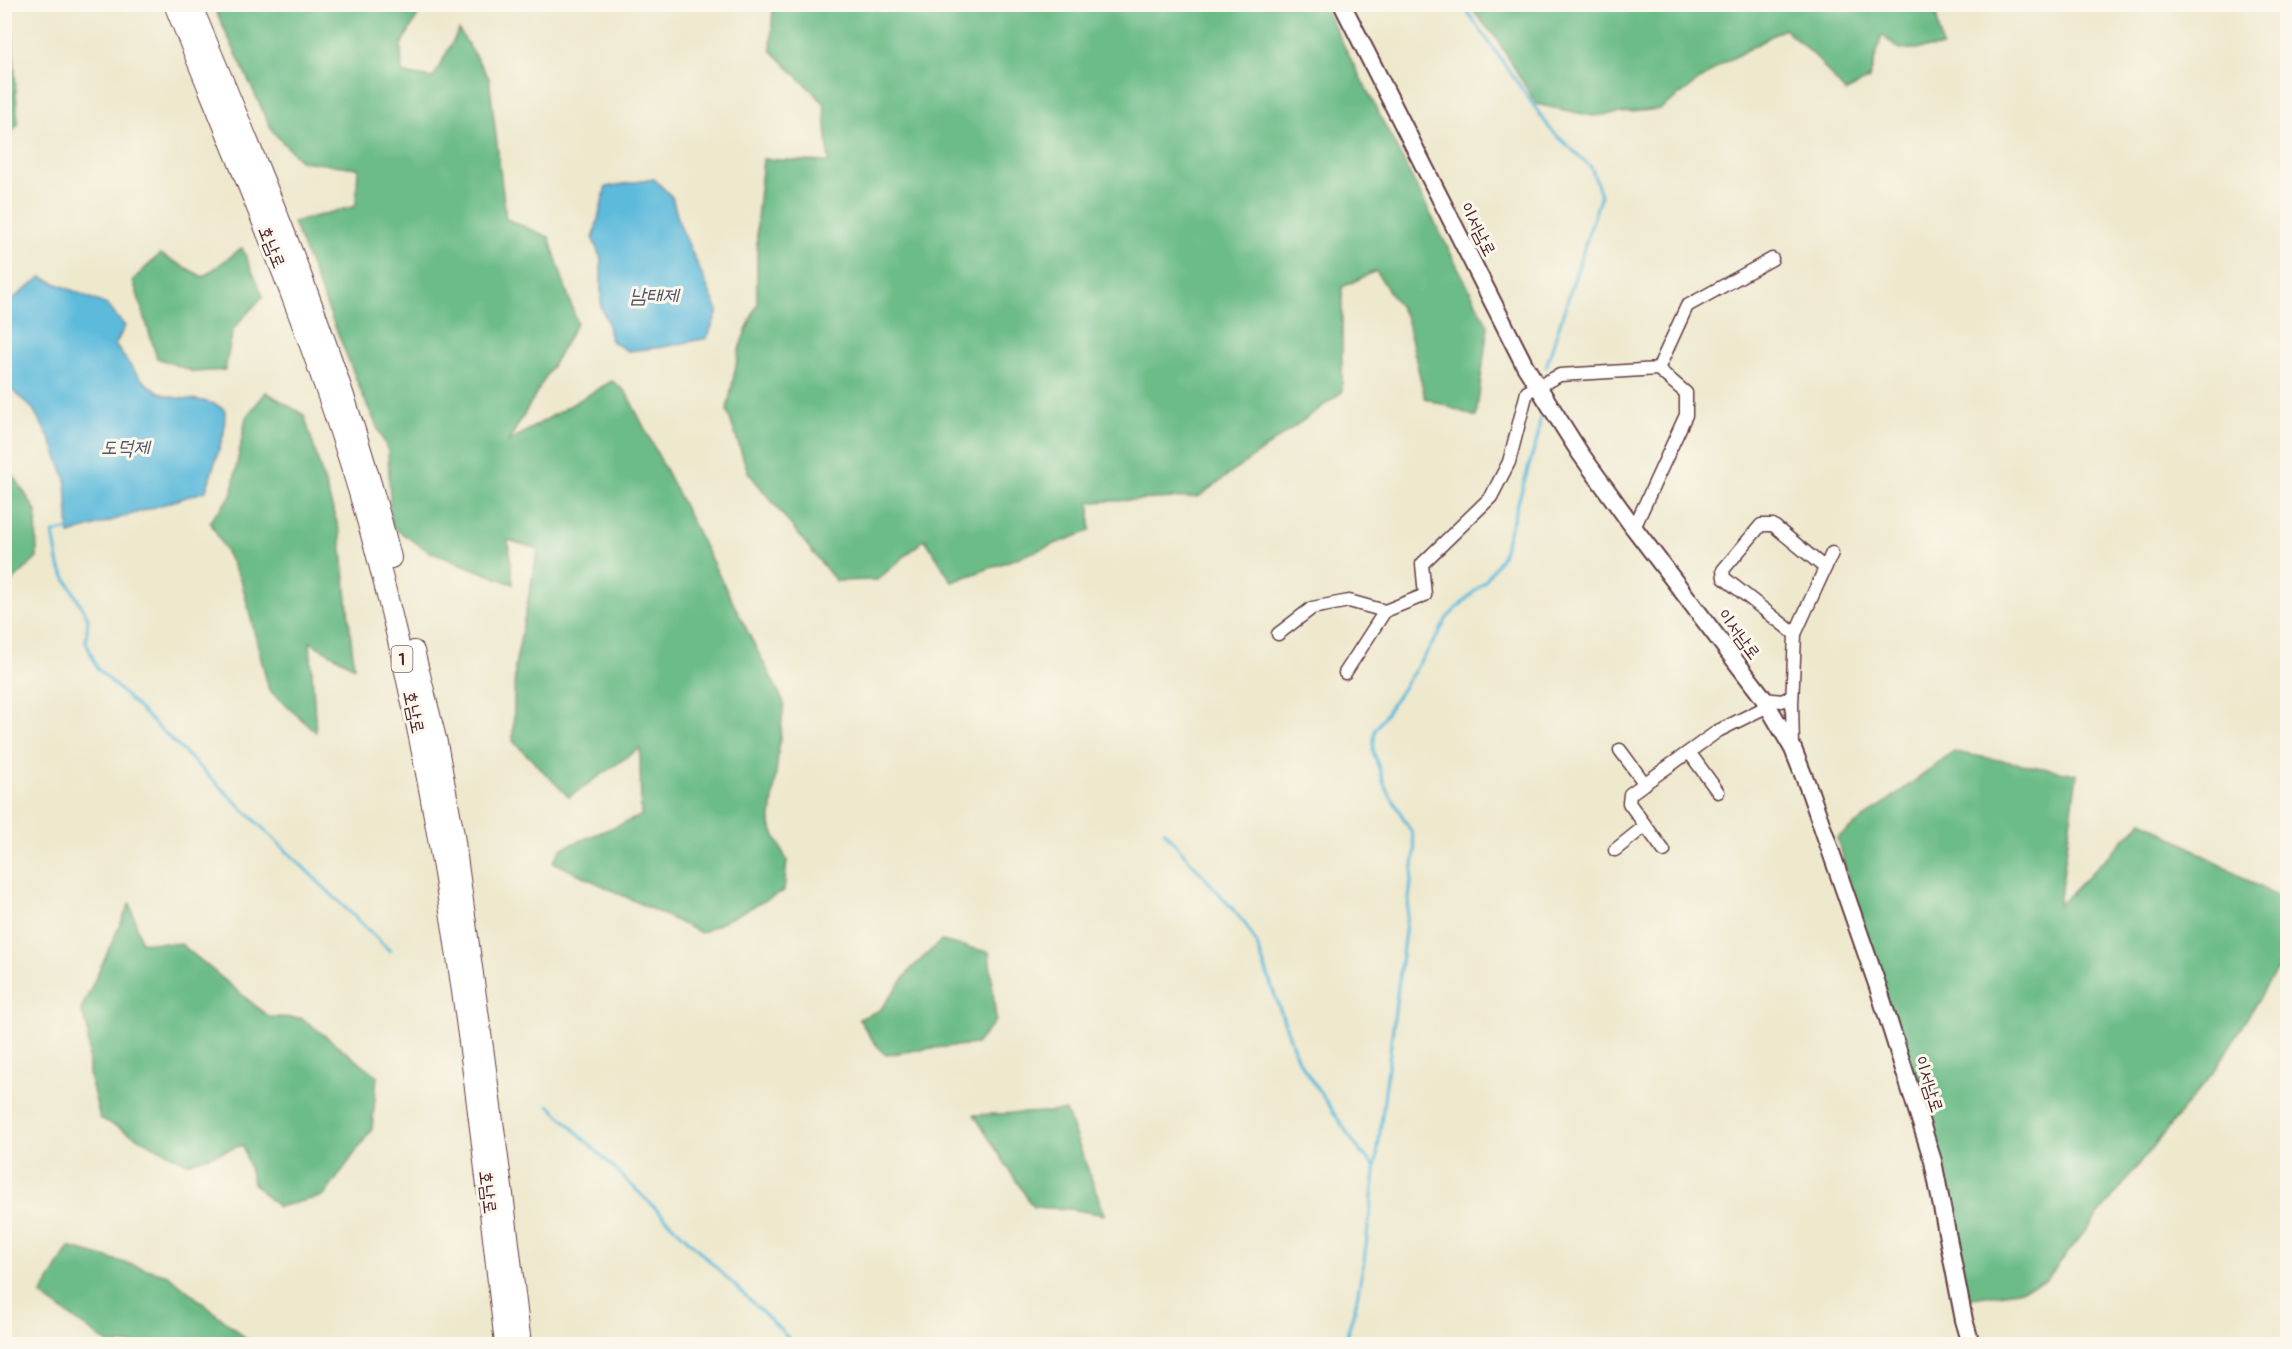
<svg xmlns="http://www.w3.org/2000/svg" width="2292" height="1349" viewBox="0 0 2292 1349" font-family="Pangolin,'Poor Story',sans-serif">
<style>
.forest{fill:#6cbc87;stroke:#5b6e59;stroke-width:1.5}
.water{fill:#5cbadb;stroke:#536c83;stroke-width:1.5}
.lines{fill:none;stroke-linecap:round;stroke-linejoin:round}
.stream{stroke:#5cbadb;stroke-width:3}
.minor-casing{stroke:#633d43;stroke-width:15}
.secondary-casing{stroke:#633d43;stroke-width:20}
.trunk-casing{stroke:#633d43;stroke-width:22}
.minor{stroke:#fff;stroke-width:12}
.secondary{stroke:#fff;stroke-width:16}
.trunk{stroke:#fff;stroke-width:20}
.labels{text-anchor:middle;stroke-width:6;stroke-linejoin:round;paint-order:stroke}
.shield{fill:#fbf7ec;stroke:#7f6065;stroke-width:1.5}
.shield-label{font-size:16px;font-weight:bold;fill:#4a1f2b}
.street-label{font-size:18px;fill:#4a1f2b;stroke:#fbf7ec}
.water-label{font-size:20px;font-style:italic;fill:#505569;stroke:#fbf7ec}
</style>
<rect width="100%" height="100%" fill="#fbf7ec"/>
<filter id="ink" filterUnits="userSpaceOnUse"><feTurbulence type="fractalNoise" baseFrequency=".0167" numOctaves="2"/><feDisplacementMap in="SourceGraphic" scale="12" xChannelSelector="R" yChannelSelector="G"/><feConvolveMatrix kernelMatrix="1 2 1 2 8 2 1 2 1" color-interpolation-filters="sRGB"/></filter>
<filter id="wash" filterUnits="userSpaceOnUse"><feTurbulence type="fractalNoise" baseFrequency=".008" numOctaves="4" result="noise"/><feDisplacementMap in="SourceGraphic" scale="24" xChannelSelector="R" yChannelSelector="G"/><feGaussianBlur stdDeviation="1.35" result="paint"/><feColorMatrix in="noise" values="0 0 0 0 0 0 0 0 0 0 0 0 0 0 0 0 0 1.4 0 .05"/><feComposite in="paint" operator="in"/></filter>
<g filter="url(#wash)">
<rect width="100%" height="100%" fill="#eee8cd"/>
<g class="forest">
<path d="M 773,4 L 1323,5 L 1488,326 L 1476,417 L 1425,398 L 1406,317 L 1376,271 L 1342,287 L 1342,392 L 1198,497 L 1090,502 L 1090,531 L 952,582 L 925,539 L 877,580 L 836,581 L 748,472 L 727,410 L 740,346 L 757,304 L 757,219 L 763,159 L 829,162 L 824,103 L 771,50 Z"/>
<path d="M 213,5 L 424,5 L 401,45 L 402,73 L 433,78 L 459,30 L 489,78 L 506,219 L 549,237 L 577,323 L 508,442 L 612,381 L 626,392 L 784,703 L 770,825 L 787,861 L 784,891 L 701,933 L 553,862 L 562,848 L 641,816 L 640,748 L 569,797 L 513,741 L 515,666 L 538,549 L 508,540 L 513,584 L 430,552 L 391,526 L 388,451 L 363,396 L 293,222 L 356,206 L 358,168 L 301,161 L 273,132 Z"/>
<path d="M 1468,5 L 1951,5 L 1936,12 L 1942,47 L 1899,50 L 1882,35 L 1869,79 L 1845,92 L 1814,55 L 1784,29 L 1722,64 L 1660,109 L 1593,116 L 1536,104 L 1497,39 Z"/>
<path d="M 5,18 L 12,30 L 18,124 L 5,140 Z"/>
<path d="M 242,248 L 263,296 L 233,329 L 225,370 L 194,372 L 157,358 L 133,280 L 160,254 L 203,277 Z"/>
<path d="M 266,392 L 304,415 L 340,533 L 354,667 L 310,642 L 316,732 L 269,690 L 242,583 L 210,521 L 231,496 L 246,417 Z"/>
<path d="M 5,462 L 36,511 L 37,558 L 5,588 Z"/>
<path d="M 1954,752 L 2077,774 L 2059,905 L 2143,821 L 2281,899 L 2280,964 L 2217,1067 L 2045,1281 L 2017,1291 L 1960,1300 L 1933,1161 L 1877,984 L 1837,838 Z"/>
<path d="M 130,903 L 141,942 L 181,944 L 269,1017 L 302,1018 L 377,1076 L 372,1129 L 324,1196 L 278,1207 L 253,1183 L 243,1145 L 187,1163 L 100,1118 L 89,1074 L 88,1029 L 81,1010 Z"/>
<path d="M 941,941 L 989,952 L 996,1020 L 976,1044 L 923,1049 L 886,1055 L 874,1042 L 859,1019 L 880,1010 L 911,969 Z"/>
<path d="M 1066,1111 L 1105,1215 L 1070,1209 L 1033,1207 L 974,1115 Z"/>
<path d="M 69,1247 L 168,1275 L 253,1344 L 109,1344 L 41,1295 Z"/>
</g>
<g class="water">
<path d="M 654,179 L 672,197 L 679,223 L 718,311 L 707,338 L 663,347 L 628,351 L 611,341 L 607,320 L 601,307 L 601,259 L 593,239 L 606,187 Z"/>
<path d="M 41,277 L 107,305 L 125,326 L 115,345 C 131,366 144,390 172,397 C 192,401 208,398 225,410 L 224,433 L 206,491 L 69,534 L 66,480 L 52,443 L 33,409 L 11,389 L 5,364 L 5,305 Z"/>
</g>
<g class="lines">
<g class="stream">
<path d="M 1462,4 L 1551,130 L 1591,167 L 1601,195 L 1546,367"/>
<path d="M 69,529 L 53,533 L 59,566 L 88,618 L 86,642 L 97,668 L 390,951"/>
<path d="M 1164,831 L 1244,922 L 1256,942 L 1297,1058 L 1356,1146 L 1374,1166"/>
<path d="M 549,1105 L 795,1344"/>
<path d="M 1344,1344 L 1355,1308 L 1364,1261 L 1415,850 L 1412,833 L 1385,786 L 1373,751 L 1375,730 L 1438,635 L 1447,618 L 1486,580 L 1502,556 L 1538,436 L 1541,410"/>
</g>
</g>
</g>
<g filter="url(#ink)">
<g class="lines">
<defs>
<g id="minor">
<path d="M 1658,369 L 1687,306 L 1772,259"/>
<path d="M 1278,634 L 1312,608 L 1349,601 L 1385,611 L 1425,595 L 1422,564 L 1491,497 L 1509,462 L 1527,392 L 1560,375 L 1658,369 L 1686,393 L 1686,415 L 1634,528"/>
<path d="M 1795,634 L 1724,578 L 1723,570 L 1761,525 L 1773,525 L 1825,568"/>
<path d="M 1345,673 L 1385,611"/>
<path d="M 1764,699 L 1782,701 L 1792,696"/>
<path d="M 1793,747 L 1792,704 L 1795,634 L 1832,553"/>
<path d="M 1620,750 L 1645,784"/>
<path d="M 1689,752 L 1718,792"/>
<path d="M 1615,850 L 1645,826"/>
<path d="M 1664,851 L 1629,803 L 1630,794 L 1718,731 L 1768,706"/>
</g>
<path id="secondary" d="M 1342,4 L 1525,366 L 1580,453 L 1634,528 L 1762,696 L 1793,749 L 1810,792 L 1877,984 L 1933,1161 L 1964,1320 L 1971,1344"/>
<g id="trunk">
<path d="M 174,4 C 243,175 317,343 367,520 C 443,789 474,1068 505,1344"/>
<path d="M 191,4 C 267,185 344,367 391,558"/>
<path d="M 414,651 L 437,743 L 454,835 L 504,1202 L 521,1344"/>
</g>
</defs>
<use href="#minor" class="minor-casing"/>
<use href="#secondary" class="secondary-casing"/>
<use href="#trunk" class="trunk-casing"/>
<use href="#minor" class="minor"/>
<use href="#secondary" class="secondary"/>
<use href="#trunk" class="trunk"/>
</g>
</g>
<g class="labels">
<rect class="shield" x="391.5" y="646" width="21" height="26" rx="4.5"/>
<g class="shield-label">
<text x="402" y="665">1</text>
</g>
<g class="street-label">
<text transform="translate(1478 229) rotate(63)" y="6">이서남로</text>
<text transform="translate(272 247) rotate(68)" y="6">호남로</text>
<text transform="translate(1739 634) rotate(53)" y="6">이서남로</text>
<text transform="translate(414 712) rotate(78)" y="6">호남로</text>
<text transform="translate(1929 1084) rotate(72)" y="6">이서남로</text>
<text transform="translate(488 1192) rotate(83)" y="6">호남로</text>
</g>
<g class="water-label">
<text x="654" y="302">남태제</text>
<text x="125" y="454">도덕제</text>
</g>
</g>
<rect width="2292" height="1349" fill="none" stroke="#fbf7ec" stroke-width="24"/>
</svg>
